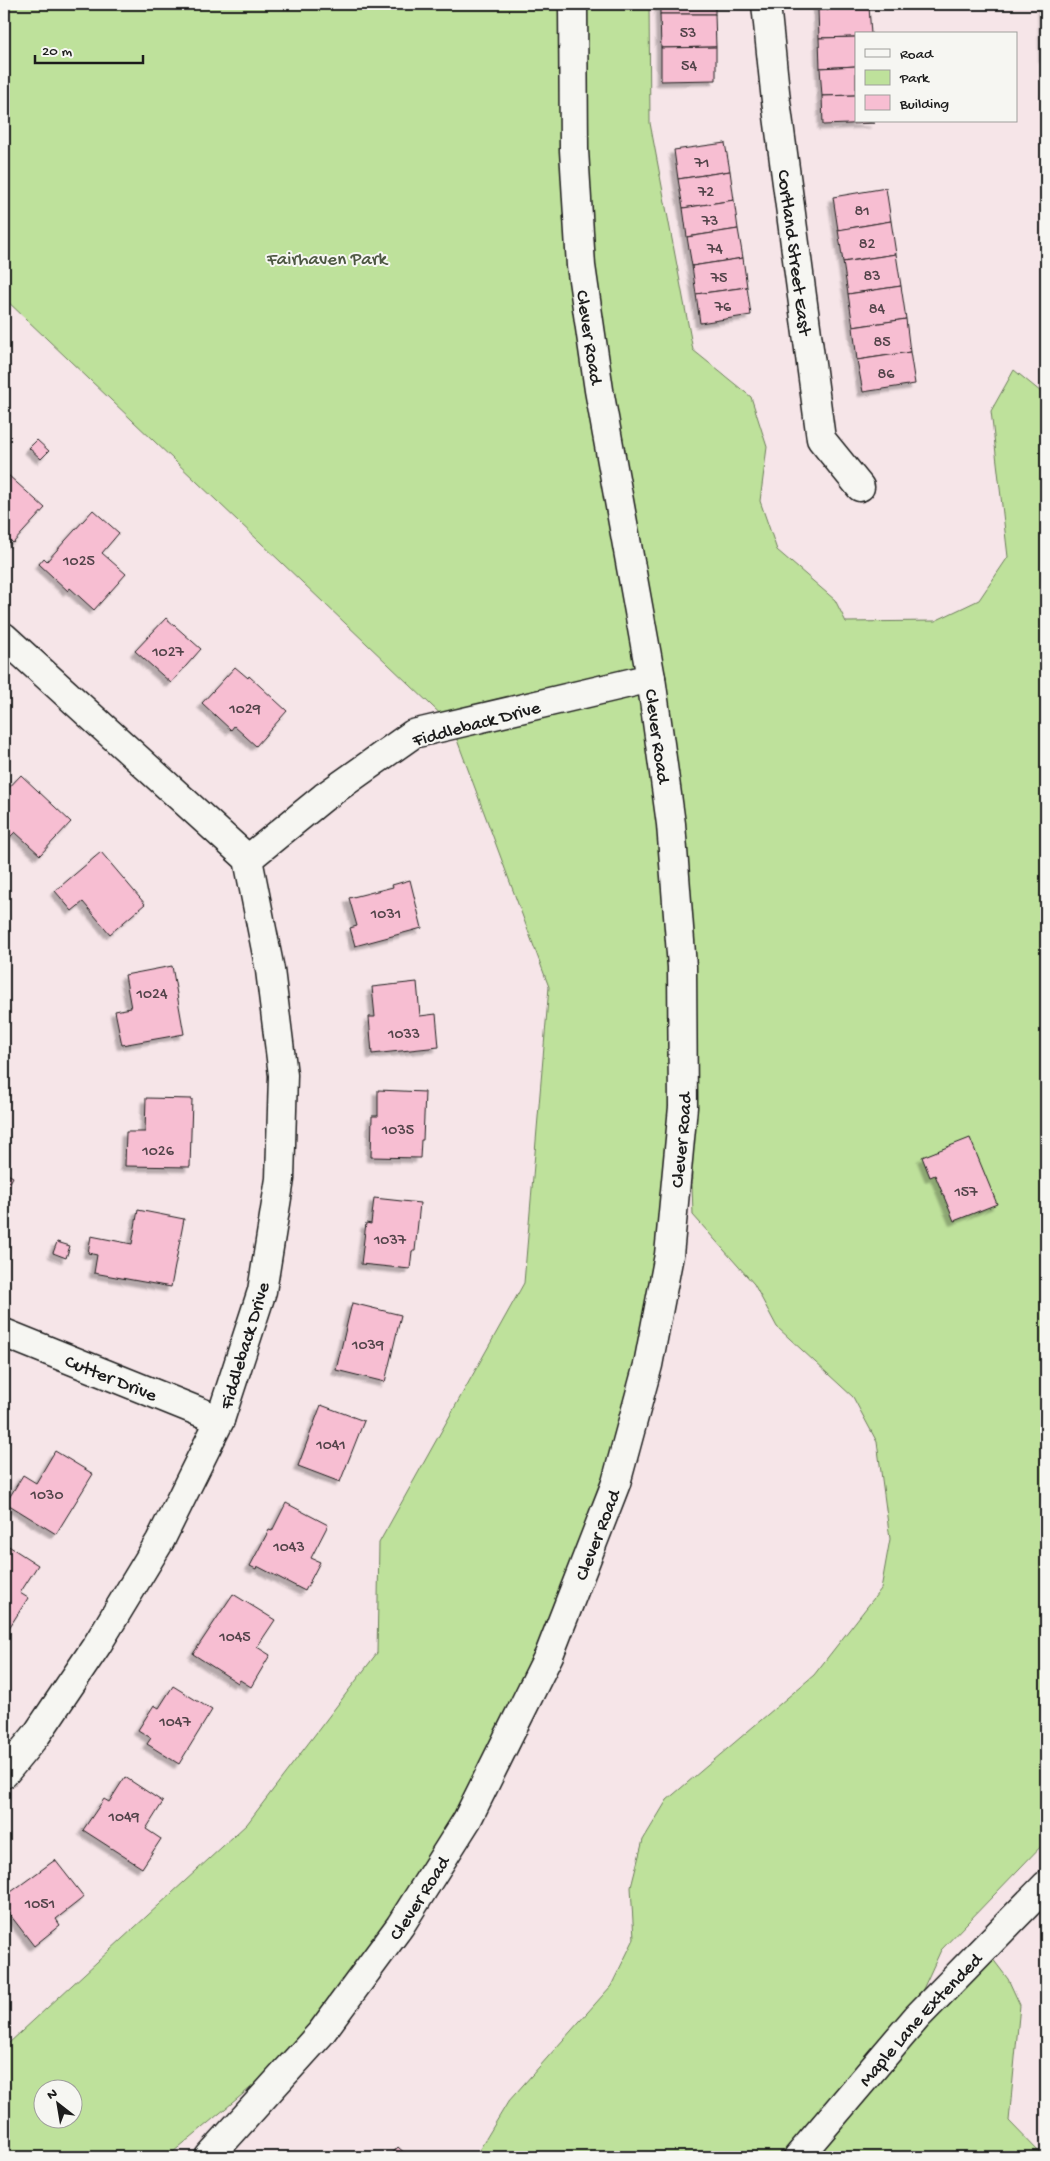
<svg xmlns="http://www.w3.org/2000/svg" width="1050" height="2161" viewBox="0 0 1050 2161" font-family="'Gochi Hand',sans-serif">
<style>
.green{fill:#bee19b;stroke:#6d7e5c;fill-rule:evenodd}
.building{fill:#f7bed2;stroke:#1c1c1c;filter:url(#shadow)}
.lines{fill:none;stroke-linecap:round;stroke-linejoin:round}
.minor-casing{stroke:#1c1c1c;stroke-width:31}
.tertiary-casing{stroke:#1c1c1c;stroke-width:31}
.minor{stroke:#f6f6f2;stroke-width:28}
.tertiary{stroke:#f6f6f2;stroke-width:28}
.labels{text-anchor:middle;stroke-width:4;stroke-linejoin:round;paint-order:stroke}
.number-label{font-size:16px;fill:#53444a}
.street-label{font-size:19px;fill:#1c1c1c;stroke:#f6f6f2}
.park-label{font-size:19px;fill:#4d5742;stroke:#f6f6f2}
</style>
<defs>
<filter id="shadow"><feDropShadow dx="-4.5" dy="4.5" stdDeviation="1" flood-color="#0004"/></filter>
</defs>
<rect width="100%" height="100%" fill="#f6e5e8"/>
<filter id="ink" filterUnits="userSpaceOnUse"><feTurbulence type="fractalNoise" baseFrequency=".02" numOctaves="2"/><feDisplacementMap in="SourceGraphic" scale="10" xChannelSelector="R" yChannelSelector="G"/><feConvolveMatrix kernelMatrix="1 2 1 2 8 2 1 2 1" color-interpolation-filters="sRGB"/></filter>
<g filter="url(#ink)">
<g class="green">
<path d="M 4,4 L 573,4 L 574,150 L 651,678 L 452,725 L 4,298 Z"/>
<path d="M 586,4 L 649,4 L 650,123 L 693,350 L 751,397 L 767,447 L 760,501 L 777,550 L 835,600 L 846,622 L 935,621 L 979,600 L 1008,557 L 991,411 L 1014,370 L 1046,396 L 1046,1841 L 941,1950 L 912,2013 L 789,2157 L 475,2157 L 508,2102 L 611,1986 L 634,1939 L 631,1887 L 643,1840 L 667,1800 L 814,1675 L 881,1589 L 890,1539 L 877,1442 L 853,1397 L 777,1327 L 754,1284 L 693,1215 L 685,966 L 590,259 L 586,150 Z"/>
<path d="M 649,681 L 678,967 L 667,1255 L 612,1483 L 464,1818 L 319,2031 L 167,2157 L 4,2157 L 4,2044 L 9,2043 L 247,1824 L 377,1653 L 379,1543 L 524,1283 L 549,987 L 453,729 ZM 42,2088 L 72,2088 L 72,2118 L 42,2118 Z"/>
<path d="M 986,1950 L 1008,1979 L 1020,2005 L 1009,2121 L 1041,2154 L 1046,2155 L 1046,2157 L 806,2157 Z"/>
</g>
<g class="building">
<rect x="660" y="4" width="55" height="10"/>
<path d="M 818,4 L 869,4 L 869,7 L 818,10 Z"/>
<path d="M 1043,4 L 1046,4 L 1046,58 L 1044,58 Z"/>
<path d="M 869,7 L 871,34 L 856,34 L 856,37 L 819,38 L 818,10 Z"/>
<path d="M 660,14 L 715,14 L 716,47 L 661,48 Z"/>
<path d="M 856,37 L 856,66 L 820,68 L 819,38 Z"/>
<path d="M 716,47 L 716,80 L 661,81 L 661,48 Z"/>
<path d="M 856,66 L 856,95 L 822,96 L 820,68 Z"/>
<path d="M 856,95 L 856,121 L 875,123 L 823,125 L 822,96 Z"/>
<path d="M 725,143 L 730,171 L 678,179 L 674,150 Z"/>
<path d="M 730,171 L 734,200 L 683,208 L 678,179 Z"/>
<path d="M 886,188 L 891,221 L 838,230 L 833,197 Z"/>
<path d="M 734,200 L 738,229 L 687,237 L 683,208 Z"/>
<path d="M 891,221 L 896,254 L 843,262 L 838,230 Z"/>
<path d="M 738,229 L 743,258 L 692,266 L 687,237 Z"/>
<path d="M 896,254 L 901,286 L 848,294 L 843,262 Z"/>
<path d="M 743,258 L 747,287 L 696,294 L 692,266 Z"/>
<path d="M 901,286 L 906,319 L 853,327 L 848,294 Z"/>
<path d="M 747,287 L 751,315 L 700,323 L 696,294 Z"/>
<path d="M 906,319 L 910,352 L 857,360 L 853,327 Z"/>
<path d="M 910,352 L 915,384 L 863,392 L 857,360 Z"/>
<path d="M 37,440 L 49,451 L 41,459 L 29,448 Z"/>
<path d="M 8,475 L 45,508 L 13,543 L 4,534 L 4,480 Z"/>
<path d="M 93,510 L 119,533 L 102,553 L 126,574 L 94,610 L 70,588 L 68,591 L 39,564 L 44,558 L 47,561 Z"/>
<path d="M 166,618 L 201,649 L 171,683 L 135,651 Z"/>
<path d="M 235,667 L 248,678 L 249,676 L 287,711 L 256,746 L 234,726 L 231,730 L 202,703 Z"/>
<path d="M 21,775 L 71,822 L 40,855 L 15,832 L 4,843 L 4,793 Z"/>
<path d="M 101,852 L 145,904 L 110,934 L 83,902 L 72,911 L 55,891 Z"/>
<path d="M 410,880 L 422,928 L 355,946 L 350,928 L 357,926 L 349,898 L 393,887 L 392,885 Z"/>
<path d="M 172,966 L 184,1034 L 122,1045 L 115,1011 L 131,1008 L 125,975 Z"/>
<path d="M 417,982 L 420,1016 L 436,1014 L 439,1047 L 372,1054 L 369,1017 L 375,1017 L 372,987 Z"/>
<path d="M 378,1090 L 425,1092 L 423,1140 L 421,1140 L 420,1158 L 371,1157 L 372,1116 L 378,1116 Z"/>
<path d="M 146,1098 L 192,1099 L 190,1167 L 125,1166 L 126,1132 L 145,1132 Z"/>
<path d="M 970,1138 L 997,1204 L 954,1221 L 935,1175 L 930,1177 L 922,1157 Z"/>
<path d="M 4,1172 L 13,1177 L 4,1194 Z"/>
<path d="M 374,1198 L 420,1203 L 415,1251 L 412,1251 L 410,1269 L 361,1264 L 366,1223 L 371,1224 Z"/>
<path d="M 138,1210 L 184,1219 L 171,1287 L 94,1273 L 97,1255 L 88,1253 L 91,1236 L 132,1244 Z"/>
<path d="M 57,1242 L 70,1246 L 66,1258 L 53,1253 Z"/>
<path d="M 352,1303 L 401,1315 L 385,1382 L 336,1370 Z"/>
<path d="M 321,1405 L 364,1421 L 340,1482 L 298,1466 Z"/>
<path d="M 55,1451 L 93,1474 L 56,1534 L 6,1503 L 23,1475 L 36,1483 Z"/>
<path d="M 286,1503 L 328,1525 L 311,1558 L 320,1562 L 305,1591 L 257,1566 L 256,1569 L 250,1566 L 269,1530 L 272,1531 Z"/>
<path d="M 4,1543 L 38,1565 L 20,1593 L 28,1598 L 9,1628 L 4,1625 Z"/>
<path d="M 233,1594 L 275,1620 L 257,1647 L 270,1655 L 251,1687 L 240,1680 L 238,1683 L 193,1654 Z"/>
<path d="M 173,1686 L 212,1710 L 179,1764 L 147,1744 L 151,1738 L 138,1730 L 154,1705 L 159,1708 Z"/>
<path d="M 125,1777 L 163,1802 L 146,1829 L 161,1839 L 142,1868 L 83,1830 L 104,1799 L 109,1802 Z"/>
<path d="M 55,1860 L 84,1897 L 56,1919 L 60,1925 L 34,1946 L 4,1907 L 4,1897 Z"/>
<path d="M 398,2147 L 409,2157 L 389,2157 Z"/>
</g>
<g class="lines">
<defs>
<g id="minor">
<path id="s1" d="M 766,4 L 776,101 L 821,439 L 860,487"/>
<path d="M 4,637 L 248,859 L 270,970 L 283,1075 L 280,1179 L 262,1291 L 220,1420 L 160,1541 L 97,1645 L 37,1734 L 4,1774"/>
<path d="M 248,859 L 324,797 L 413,734 L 651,678"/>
<path id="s2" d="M 4,1333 L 220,1420"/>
<path id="s3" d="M 798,2157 L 917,2017 L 1046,1885"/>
</g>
<g id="tertiary">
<path id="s4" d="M 209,2157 L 321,2033 L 400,1926 L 467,1820 L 549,1655 L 616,1483 L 648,1365 L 669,1255 L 683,1107 L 682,967 L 671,824 L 651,678 L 599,390 L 581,266 L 574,150 L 573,4"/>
</g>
</defs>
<use href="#minor" class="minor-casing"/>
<use href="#tertiary" class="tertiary-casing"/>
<use href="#minor" class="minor"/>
<use href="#tertiary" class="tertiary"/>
</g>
</g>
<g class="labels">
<g class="number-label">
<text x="688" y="37">53</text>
<text x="689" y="70">54</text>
<text x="702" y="167">71</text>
<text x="706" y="196">72</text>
<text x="862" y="215">81</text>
<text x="710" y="225">73</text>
<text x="867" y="248">82</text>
<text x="715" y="253">74</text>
<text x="872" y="280">83</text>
<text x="719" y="282">75</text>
<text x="723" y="311">76</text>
<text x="877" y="313">84</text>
<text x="882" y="346">85</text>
<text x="886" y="378">86</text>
<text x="79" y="565">1025</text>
<text x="168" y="656">1027</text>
<text x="245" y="713">1029</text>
<text x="386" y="918">1031</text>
<text x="152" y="998">1024</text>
<text x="404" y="1038">1033</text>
<text x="398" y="1134">1035</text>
<text x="158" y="1155">1026</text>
<text x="966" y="1196">157</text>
<text x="390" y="1244">1037</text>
<text x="368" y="1349">1039</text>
<text x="331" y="1449">1041</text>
<text x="47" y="1499">1030</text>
<text x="289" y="1551">1043</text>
<text x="235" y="1641">1045</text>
<text x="175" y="1726">1047</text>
<text x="124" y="1821">1049</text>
<text x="40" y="1908">1051</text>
</g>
<g class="street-label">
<text dy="7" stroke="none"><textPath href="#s1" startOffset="250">Cortland Street East</textPath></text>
<text transform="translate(591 337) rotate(81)" y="7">Clever Road</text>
<text transform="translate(476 722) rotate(-15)" y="7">Fiddleback Drive</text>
<text transform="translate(659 736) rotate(82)" y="7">Clever Road</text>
<text dy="7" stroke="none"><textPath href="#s4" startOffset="1144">Clever Road</textPath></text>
<text transform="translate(243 1345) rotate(-73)" y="7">Fiddleback Drive</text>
<text dy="7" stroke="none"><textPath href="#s2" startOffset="116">Cutter Drive</textPath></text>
<text dy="7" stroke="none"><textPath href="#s4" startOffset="739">Clever Road</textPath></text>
<text dy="7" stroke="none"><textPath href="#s4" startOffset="334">Clever Road</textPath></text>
<text dy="7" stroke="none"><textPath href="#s3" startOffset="184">Maple Lane Extended</textPath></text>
</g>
<g class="park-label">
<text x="327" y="264">Fairhaven Park</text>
</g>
</g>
<rect width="1050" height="2161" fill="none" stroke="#f6f6f2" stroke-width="20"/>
<rect x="10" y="10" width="1030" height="2141" fill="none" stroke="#1c1c1c" stroke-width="2" filter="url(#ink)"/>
<rect x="855" y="32" width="162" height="90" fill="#f6f6f2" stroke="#9f9f9c"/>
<rect x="865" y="49" width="25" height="8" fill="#f6f6f2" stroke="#9f9f9c"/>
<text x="900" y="58" font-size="15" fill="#1c1c1c">Road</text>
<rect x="865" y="70" width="25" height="15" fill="#bee19b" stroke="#9f9f9c"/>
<text x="900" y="82" font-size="15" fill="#1c1c1c">Park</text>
<rect x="865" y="95" width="25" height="15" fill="#f7bed2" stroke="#9f9f9c"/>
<text x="900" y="108" font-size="15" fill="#1c1c1c">Building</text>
<g transform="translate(58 2104) rotate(329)"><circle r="24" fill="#f6f6f2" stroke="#9f9f9c"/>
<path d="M0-4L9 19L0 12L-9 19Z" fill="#1c1c1c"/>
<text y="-8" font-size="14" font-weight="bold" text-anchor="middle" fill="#1c1c1c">N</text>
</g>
<path d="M35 55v8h108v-8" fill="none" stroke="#1c1c1c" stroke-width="2.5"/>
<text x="42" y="55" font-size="15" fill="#1c1c1c" stroke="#f6f6f2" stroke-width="4" paint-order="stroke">20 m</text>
</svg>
